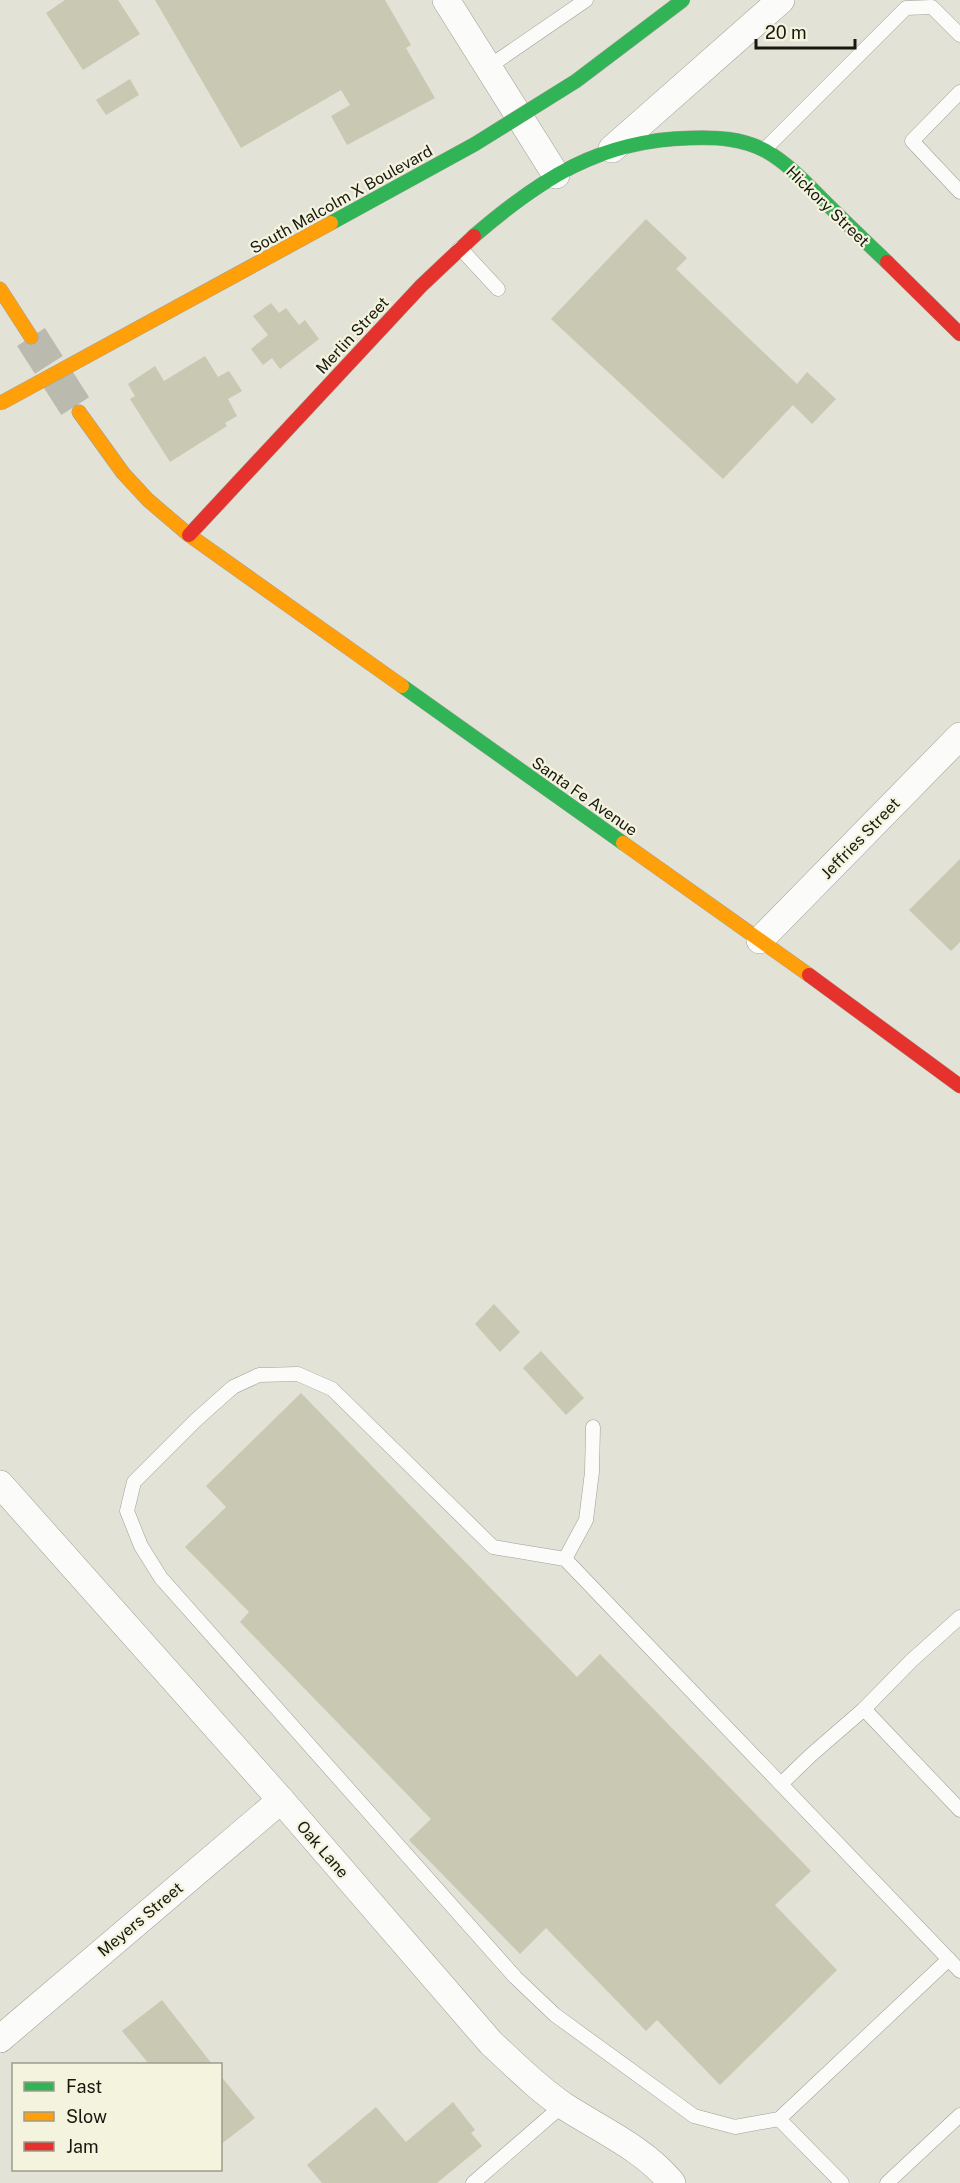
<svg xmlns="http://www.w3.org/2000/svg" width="960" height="2183" viewBox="0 0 960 2183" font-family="'Public Sans',sans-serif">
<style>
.building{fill:#c9c8b2}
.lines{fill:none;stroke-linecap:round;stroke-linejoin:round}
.secondary-tunnel{stroke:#babaaf;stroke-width:33;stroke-dasharray:33 16;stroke-linecap:butt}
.lane-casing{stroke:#a09f97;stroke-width:15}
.street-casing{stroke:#a09f97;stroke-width:28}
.fast-casing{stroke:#a09f97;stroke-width:15}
.slow-casing{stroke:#a09f97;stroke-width:15}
.jam-casing{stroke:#a09f97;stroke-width:15}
.lane{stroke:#fbfbf9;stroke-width:14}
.street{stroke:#fbfbf9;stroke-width:27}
.fast{stroke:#30b455;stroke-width:14}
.slow{stroke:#ff9f0a;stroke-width:14}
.jam{stroke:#e5322d;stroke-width:14}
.fast-bridge-casing{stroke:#a09f97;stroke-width:15;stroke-linecap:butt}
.slow-bridge-casing{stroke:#a09f97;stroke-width:15;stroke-linecap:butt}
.fast-bridge{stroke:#30b455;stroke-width:14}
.slow-bridge{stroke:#ff9f0a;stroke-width:14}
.labels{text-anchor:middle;stroke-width:4.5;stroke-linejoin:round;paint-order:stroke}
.street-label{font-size:16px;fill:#181811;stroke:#f4f4de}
</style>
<rect width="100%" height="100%" fill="#e2e2d6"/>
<g class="building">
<path d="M 65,0 L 118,0 L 140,34 L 83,70 L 46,13 Z"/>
<path d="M 155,0 L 385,0 L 411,45 L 406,48 L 435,98 L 347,145 L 331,116 L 350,105 L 341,90 L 241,148 Z"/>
<path d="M 130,79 L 139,95 L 106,115 L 96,100 Z"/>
<path d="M 646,219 L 687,258 L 676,269 L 797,384 L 807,372 L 836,399 L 812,424 L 793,405 L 723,479 L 551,319 Z"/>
<path d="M 271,303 L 279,313 L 286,308 L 299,325 L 305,320 L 319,339 L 280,369 L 272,358 L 263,365 L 251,349 L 268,335 L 253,316 Z"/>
<path d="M 205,356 L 218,377 L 229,371 L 242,391 L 228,399 L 237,416 L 225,423 L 227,426 L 170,462 L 130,399 L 135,396 L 128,384 L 155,366 L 164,381 Z"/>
<path d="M 960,859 L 960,942 L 951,951 L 909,910 Z"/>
<path d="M 494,1304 L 520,1332 L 500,1352 L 475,1324 Z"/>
<path d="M 541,1351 L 584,1398 L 566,1415 L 523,1368 Z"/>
<path d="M 301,1393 L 577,1677 L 600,1654 L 811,1871 L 775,1905 L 837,1970 L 720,2085 L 657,2020 L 646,2031 L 546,1928 L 520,1954 L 409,1840 L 431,1819 L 240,1622 L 249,1612 L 185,1547 L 226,1507 L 206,1486 Z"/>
<path d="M 162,2000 L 212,2064 L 149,2064 L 122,2031 Z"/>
<path d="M 220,2075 L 255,2118 L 220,2145 Z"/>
<path d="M 453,2102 L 475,2130 L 471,2133 L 482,2146 L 437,2183 L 322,2183 L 307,2165 L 376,2107 L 406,2142 Z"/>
</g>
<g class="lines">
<path class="secondary-tunnel" d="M 31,337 L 79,412"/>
<defs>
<g id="lane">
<path d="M 487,68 L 586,0"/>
<path d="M 960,92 L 912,141 L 960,192"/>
<path d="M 764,150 L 906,8 L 932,7 L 960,35"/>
<path d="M 460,248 L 498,289"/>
<path d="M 565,1559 L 586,1520 L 592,1472 L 593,1427"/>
<path d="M 864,1709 L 960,1810"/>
<path d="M 781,1784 L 811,1755 L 864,1709 L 911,1661 L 960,1617"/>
<path d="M 949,1959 L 779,2119 L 735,2127 L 694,2116 L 555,2015 L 515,1977 L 161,1578 L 141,1546 L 127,1511 L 134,1482 L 196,1420 L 233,1387 L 259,1375 L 298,1374 L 332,1389 L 493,1547 L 565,1559 L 960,1971"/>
<path d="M 779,2119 L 842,2183"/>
<path d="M 473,2183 L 563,2105"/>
<path d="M 887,2183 L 960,2115"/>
</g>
<g id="street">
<path d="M 446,0 L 556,175"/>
<path d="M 612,149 L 781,0"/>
<path d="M 760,940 L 960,736"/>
<path d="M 0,1484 L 281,1800 L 491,2043 C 514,2064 537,2088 564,2106 C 601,2130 643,2148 672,2183"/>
<path d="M 0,2039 L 281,1800"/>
</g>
<g id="fast">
<path d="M 474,236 C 540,179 600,140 690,138 C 715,137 742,138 766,151 C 787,163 804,181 821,198 C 843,220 865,241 887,262"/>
<path d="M 402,686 L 623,843"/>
</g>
<g id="slow">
<path d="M 0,289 L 31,337"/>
<path d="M 79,412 L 123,473 L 148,500 L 189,535 L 402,686"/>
<path d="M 623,843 L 809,975"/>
</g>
<g id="jam">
<path d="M 887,262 L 960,334"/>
<path d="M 189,535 L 421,286 L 474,236"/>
<path d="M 809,975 L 960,1086"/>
</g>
</defs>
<use href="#lane" class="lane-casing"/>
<use href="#street" class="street-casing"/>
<use href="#fast" class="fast-casing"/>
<use href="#slow" class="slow-casing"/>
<use href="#jam" class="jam-casing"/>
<use href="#lane" class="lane"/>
<use href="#street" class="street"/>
<use href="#fast" class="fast"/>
<use href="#slow" class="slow"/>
<use href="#jam" class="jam"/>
<defs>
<path id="fast-bridge" d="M 331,223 L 475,144 L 576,81 L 683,0"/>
<path id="slow-bridge" d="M 1,403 L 331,223"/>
</defs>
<use href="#fast-bridge" class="fast-bridge-casing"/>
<use href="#slow-bridge" class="slow-bridge-casing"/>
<use href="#fast-bridge" class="fast-bridge"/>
<use href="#slow-bridge" class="slow-bridge"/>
</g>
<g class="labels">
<g class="street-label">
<text transform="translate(341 199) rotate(-29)" y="6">South Malcolm X Boulevard</text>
<text transform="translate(828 206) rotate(44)" y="6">Hickory Street</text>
<text transform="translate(352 335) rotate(-47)" y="6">Merlin Street</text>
<text transform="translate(585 796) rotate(35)" y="6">Santa Fe Avenue</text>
<text transform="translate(860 838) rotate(-46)" y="6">Jeffries Street</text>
<text transform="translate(323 1849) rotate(49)" y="6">Oak Lane</text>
<text transform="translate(140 1919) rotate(-40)" y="6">Meyers Street</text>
</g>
</g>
<rect x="12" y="2063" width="210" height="108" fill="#f4f4de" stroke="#9c9c8c" stroke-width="1.5"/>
<rect x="24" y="2082" width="30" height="9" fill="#30b455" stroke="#9c9c8c" stroke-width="1.5"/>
<text x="66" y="2093" font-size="18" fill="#181811">Fast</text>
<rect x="24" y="2112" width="30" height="9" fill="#ff9f0a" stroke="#9c9c8c" stroke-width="1.5"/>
<text x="66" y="2123" font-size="18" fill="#181811">Slow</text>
<rect x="24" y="2142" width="30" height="9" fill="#e5322d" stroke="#9c9c8c" stroke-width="1.5"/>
<text x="66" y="2153" font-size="18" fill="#181811">Jam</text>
<path d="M756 39v9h99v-9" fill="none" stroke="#181811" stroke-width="3"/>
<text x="765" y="39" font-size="18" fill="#181811" stroke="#f4f4de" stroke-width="4.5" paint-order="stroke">20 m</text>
</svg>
